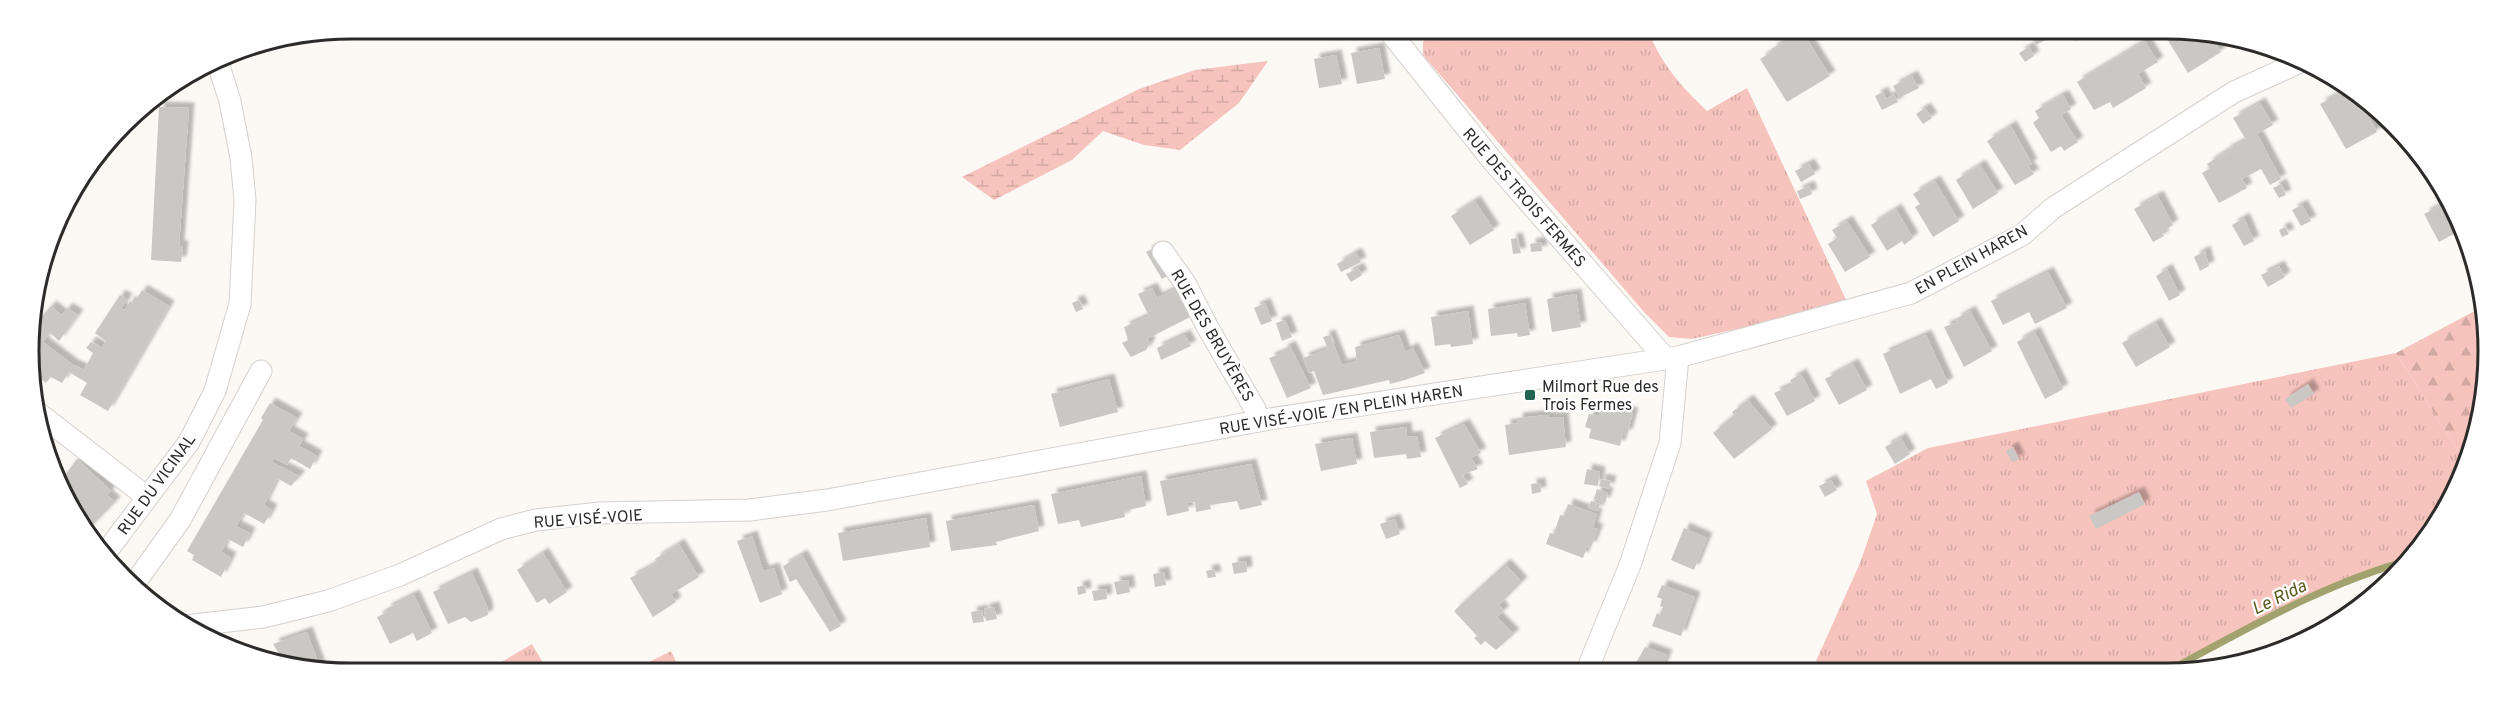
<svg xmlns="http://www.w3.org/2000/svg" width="2517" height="702" viewBox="0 0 2517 702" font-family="Overpass,sans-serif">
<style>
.grass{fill:url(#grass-tufts)}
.forest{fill:url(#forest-firs)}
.wetland{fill:url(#wetland-marsh)}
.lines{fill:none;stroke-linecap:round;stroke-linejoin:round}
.stream{stroke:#a1a26d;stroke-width:7}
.building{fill:#c9c8c4;filter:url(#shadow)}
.minor-casing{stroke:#d4d1ce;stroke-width:23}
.minor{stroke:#fff;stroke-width:21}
.poi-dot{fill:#226351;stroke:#fff;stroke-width:2}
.labels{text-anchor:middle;stroke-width:4.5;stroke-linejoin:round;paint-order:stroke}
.street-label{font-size:16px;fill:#2c2b2a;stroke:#fff}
.poi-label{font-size:16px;fill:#2c2b2a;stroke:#fff;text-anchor:start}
.water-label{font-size:18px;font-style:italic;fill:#5b5a1d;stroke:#fff}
.rim{fill:none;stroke:#2c2b2a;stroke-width:3}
</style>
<defs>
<pattern id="grass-tufts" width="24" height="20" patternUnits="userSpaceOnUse" patternTransform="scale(1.5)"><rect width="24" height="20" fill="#f6c3bd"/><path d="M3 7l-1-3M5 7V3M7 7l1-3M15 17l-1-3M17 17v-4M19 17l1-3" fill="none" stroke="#d3a8a3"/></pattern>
<pattern id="forest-firs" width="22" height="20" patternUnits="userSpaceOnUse" patternTransform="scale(1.5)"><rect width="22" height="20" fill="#f6c3bd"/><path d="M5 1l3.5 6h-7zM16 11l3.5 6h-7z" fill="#d3a8a3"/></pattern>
<pattern id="wetland-marsh" width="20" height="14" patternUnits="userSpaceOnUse" patternTransform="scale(1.5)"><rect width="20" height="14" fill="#f6c3bd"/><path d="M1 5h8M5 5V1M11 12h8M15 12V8" fill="none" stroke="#d3a8a3"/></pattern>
<filter id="shadow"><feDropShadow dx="5.5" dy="-5.5" stdDeviation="1.5" flood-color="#0004"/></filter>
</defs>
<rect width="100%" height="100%" fill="#fcf9f5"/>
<g class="grass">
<path d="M 1433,32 L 1649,33 C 1662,65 1682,87 1707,111 L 1747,88 L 1848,304 L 1692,339 L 1669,337 L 1644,312 L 1423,55 L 1423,42 Z"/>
<path d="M 2396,353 L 2466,463 L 2455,494 L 2407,561 L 2369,571 L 2289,608 L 2168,671 L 1812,670 L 1860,563 L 1877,514 L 1866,481 L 1928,448 Z"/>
<path d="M 532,644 L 546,668 L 491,668 Z"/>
<path d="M 671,651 L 679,668 L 643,668 L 643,665 Z"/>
</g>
<path class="forest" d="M 2482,307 L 2482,414 L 2466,463 L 2396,353 Z"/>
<path class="wetland" d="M 1268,61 L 1239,103 L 1180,150 L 1144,145 L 1103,131 L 1072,160 L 994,200 L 962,177 L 1139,89 L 1195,70 Z"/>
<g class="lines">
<path class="stream" d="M 2168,671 C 2245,630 2323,584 2407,561"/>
</g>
<g class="building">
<path d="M 1803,33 L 1830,76 L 1787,102 L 1760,59 L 1773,51 L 1771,49 Z"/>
<path d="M 2033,34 L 2047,34 L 2049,38 L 2036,45 L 2031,35 Z"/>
<path d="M 2070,34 L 2085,34 L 2075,41 Z"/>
<path d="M 2164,34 L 2210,35 L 2221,52 L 2188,73 Z"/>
<path d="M 2145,41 L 2158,62 L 2138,74 L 2146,88 L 2113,108 L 2110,102 L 2094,110 L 2077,82 Z"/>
<path d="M 2029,47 L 2034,56 L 2025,62 L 2019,53 Z"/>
<path d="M 1379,48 L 1385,79 L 1357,84 L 1351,53 Z"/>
<path d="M 1336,55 L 1342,84 L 1319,88 L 1314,59 Z"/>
<path d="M 1912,76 L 1919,88 L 1899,98 L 1893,86 Z"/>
<path d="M 2350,88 L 2357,95 L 2377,132 L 2346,149 L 2320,104 Z"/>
<path d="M 1883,92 L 1886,99 L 1894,94 L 1898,102 L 1882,110 L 1875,96 Z"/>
<path d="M 2063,95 L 2071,109 L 2061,115 L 2078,142 L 2064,151 L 2061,146 L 2051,152 L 2033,123 L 2039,118 L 2035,111 Z"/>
<path d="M 2260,103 L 2273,125 L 2257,134 L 2281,179 L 2270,185 L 2261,169 L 2242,179 L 2247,188 L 2219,203 L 2202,173 L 2210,168 L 2207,164 L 2225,152 L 2228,158 L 2225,151 L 2246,140 L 2233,118 Z"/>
<path d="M 159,107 L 189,108 L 179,246 L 183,246 L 181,262 L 151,260 Z"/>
<path d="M 1925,108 L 1932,118 L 1923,124 L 1916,114 Z"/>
<path d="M 2011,126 L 2032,164 L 2028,166 L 2034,174 L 2015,185 L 1987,141 Z"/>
<path d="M 1809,164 L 1815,174 L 1801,182 L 1795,171 Z"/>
<path d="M 1980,165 L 1998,193 L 1973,209 L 1956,180 Z"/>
<path d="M 1935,181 L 1959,221 L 1933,237 L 1915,207 L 1920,204 L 1913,194 Z"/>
<path d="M 2281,184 L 2286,195 L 2279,198 L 2273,188 Z"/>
<path d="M 1809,186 L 1812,194 L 1800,199 L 1797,191 Z"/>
<path d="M 2158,196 L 2173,225 L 2161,232 L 2164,236 L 2153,242 L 2134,209 Z"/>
<path d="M 1475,201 L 1494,230 L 1470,245 L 1451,216 Z"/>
<path d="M 2447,202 L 2459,231 L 2439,242 L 2424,214 Z"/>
<path d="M 2302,205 L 2311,221 L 2301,226 L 2292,210 Z"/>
<path d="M 1896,209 L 1913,238 L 1904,245 L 1902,241 L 1887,251 L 1871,225 Z"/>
<path d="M 2244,218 L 2254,241 L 2244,246 L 2232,225 Z"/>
<path d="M 1847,221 L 1870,257 L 1845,272 L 1828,244 L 1837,238 L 1832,230 Z"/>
<path d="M 2285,227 L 2289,234 L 2282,237 L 2279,230 Z"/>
<path d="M 1517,238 L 1521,253 L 1513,254 L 1511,239 Z"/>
<path d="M 1541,242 L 1542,251 L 1531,252 L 1530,244 Z"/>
<path d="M 1156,247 L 1173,273 L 1162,279 L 1146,252 Z"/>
<path d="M 2205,251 L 2209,266 L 2200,271 L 2194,257 Z"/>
<path d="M 1356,253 L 1361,262 L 1341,272 L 1337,264 Z"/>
<path d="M 2279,266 L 2285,277 L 2268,287 L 2261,275 Z"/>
<path d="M 1358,268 L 1362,275 L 1351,282 L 1346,274 Z"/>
<path d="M 2167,269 L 2180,295 L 2169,301 L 2156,276 Z"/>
<path d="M 2048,272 L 2067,308 L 2035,324 L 2029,312 L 2003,325 L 1991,301 Z"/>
<path d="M 1152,288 L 1157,298 L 1178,288 L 1192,316 L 1147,339 L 1150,343 L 1146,350 L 1131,357 L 1122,343 L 1128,340 L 1124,327 L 1149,316 L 1138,294 Z"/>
<path d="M 142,290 L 169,306 L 108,411 L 80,395 L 87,383 L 69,372 L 62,383 L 51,377 L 46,383 L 34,374 L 29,331 L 51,306 L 62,315 L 67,308 L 78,315 L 59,341 L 50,333 L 43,342 L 73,365 L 84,370 L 93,353 L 86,348 L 91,342 L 102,348 L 106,341 L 95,333 L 120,295 L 127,299 L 121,309 L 125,310 L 130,301 L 134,304 Z"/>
<path d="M 1576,294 L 1581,327 L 1552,332 L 1547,299 Z"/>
<path d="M 1079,300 L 1083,309 L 1076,312 L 1072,303 Z"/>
<path d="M 1265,303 L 1272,321 L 1261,325 L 1254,308 Z"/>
<path d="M 1525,303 L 1530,335 L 1518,337 L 1517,333 L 1491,336 L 1488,309 Z"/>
<path d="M 1468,311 L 1473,344 L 1451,347 L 1450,344 L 1435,346 L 1431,317 Z"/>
<path d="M 1970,311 L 1992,351 L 1964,367 L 1944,327 L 1957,322 L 1956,319 Z"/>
<path d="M 1285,320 L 1292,337 L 1282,341 L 1276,323 Z"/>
<path d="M 2156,323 L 2170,347 L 2136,367 L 2122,343 Z"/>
<path d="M 2035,332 L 2063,389 L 2045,399 L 2017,342 Z"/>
<path d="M 1185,335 L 1191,346 L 1161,360 L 1157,348 Z"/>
<path d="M 1330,335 L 1342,365 L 1357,361 L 1355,347 L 1399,335 L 1405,352 L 1413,348 L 1425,373 L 1405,380 L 1390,384 L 1389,380 L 1323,395 L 1314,371 L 1309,373 L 1303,358 L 1328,349 L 1323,337 Z"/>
<path d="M 1926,335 L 1948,383 L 1936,389 L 1931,379 L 1900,394 L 1883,354 Z"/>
<path d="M 1290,346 L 1311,388 L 1287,398 L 1269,358 L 1283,353 L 1282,350 Z"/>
<path d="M 1853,364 L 1867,390 L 1839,405 L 1825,379 Z"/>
<path d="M 1801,374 L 1815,401 L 1787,416 L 1774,393 L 1793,385 L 1790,380 Z"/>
<path d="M 1109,379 L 1118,412 L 1060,427 L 1051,394 Z"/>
<path d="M 2308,384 L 2314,394 L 2291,408 L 2285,399 Z"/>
<path d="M 1748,400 L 1772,429 L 1734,459 L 1713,433 L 1734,415 L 1732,412 Z"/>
<path d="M 270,403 L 297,418 L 289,431 L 303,439 L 299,446 L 317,456 L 310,469 L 291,458 L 287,465 L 274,458 L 272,462 L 300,476 L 291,486 L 277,478 L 264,505 L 272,510 L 264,524 L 244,513 L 236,526 L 250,533 L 243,547 L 228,539 L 221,552 L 231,558 L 221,577 L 192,560 L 194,555 L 187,551 L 263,420 L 261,418 Z"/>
<path d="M 1602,406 L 1633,413 L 1627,435 L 1623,434 L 1620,446 L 1589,438 L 1591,429 L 1585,427 L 1589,414 L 1599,416 Z"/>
<path d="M 1548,415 L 1549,418 L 1563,417 L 1566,447 L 1509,455 L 1505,425 L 1518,423 L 1517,418 Z"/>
<path d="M 1464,424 L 1481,453 L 1471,458 L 1478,469 L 1462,475 L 1468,484 L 1460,488 L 1435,438 Z"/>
<path d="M 1406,427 L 1407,437 L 1417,436 L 1421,457 L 1407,459 L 1406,454 L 1374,458 L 1370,432 Z"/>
<path d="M 1352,438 L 1357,464 L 1321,471 L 1315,444 Z"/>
<path d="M 1901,438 L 1910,454 L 1895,464 L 1885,447 Z"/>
<path d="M 2013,447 L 2019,459 L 2012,462 L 2006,451 Z"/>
<path d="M 77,459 L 111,491 L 107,495 L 115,502 L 87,531 L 62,479 Z"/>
<path d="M 1251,464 L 1262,505 L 1240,510 L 1237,501 L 1210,505 L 1211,509 L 1196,512 L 1195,502 L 1187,503 L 1189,511 L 1167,516 L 1160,481 Z"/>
<path d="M 1587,469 L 1600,472 L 1598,486 L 1584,484 Z"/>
<path d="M 1141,476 L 1146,506 L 1124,511 L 1125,517 L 1081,527 L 1079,520 L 1058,524 L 1051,494 Z"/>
<path d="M 1601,479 L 1611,481 L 1609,489 L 1599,486 Z"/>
<path d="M 1831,480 L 1837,490 L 1825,497 L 1819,486 Z"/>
<path d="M 1540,483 L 1541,492 L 1532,494 L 1531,484 Z"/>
<path d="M 1597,489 L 1608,493 L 1605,503 L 1594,499 Z"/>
<path d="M 2139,492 L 2145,504 L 2096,529 L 2089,516 Z"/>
<path d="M 1591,501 L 1600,504 L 1598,511 L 1588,508 Z"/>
<path d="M 1568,504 L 1597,514 L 1593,528 L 1598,529 L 1591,547 L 1587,546 L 1583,558 L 1546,544 L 1550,533 L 1554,534 L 1560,515 L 1564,516 Z"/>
<path d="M 1034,505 L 1039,531 L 996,542 L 997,545 L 951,551 L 946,521 Z"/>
<path d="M 926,518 L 930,547 L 843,561 L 838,533 Z"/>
<path d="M 1395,519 L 1400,534 L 1386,539 L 1380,524 Z"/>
<path d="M 1684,528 L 1707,538 L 1694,570 L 1671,560 Z"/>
<path d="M 752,536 L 762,567 L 764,571 L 774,568 L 782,594 L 760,603 L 737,541 Z"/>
<path d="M 679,544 L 699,577 L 671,594 L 676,602 L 653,617 L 630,578 L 657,563 L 655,559 Z"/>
<path d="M 543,553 L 567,592 L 549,604 L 545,598 L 537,603 L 517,570 Z"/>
<path d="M 802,555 L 841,626 L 830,632 L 796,579 L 790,582 L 783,566 Z"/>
<path d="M 1246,561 L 1247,572 L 1234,574 L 1232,563 Z"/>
<path d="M 1505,564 L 1522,582 L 1499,605 L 1504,611 L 1497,617 L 1514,634 L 1496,650 L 1485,641 L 1481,645 L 1474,638 L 1477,636 L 1454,611 Z"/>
<path d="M 1214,569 L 1216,577 L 1208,578 L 1206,571 Z"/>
<path d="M 1164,572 L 1166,585 L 1155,587 L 1153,574 Z"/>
<path d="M 472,573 L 487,606 L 488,615 L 471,622 L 465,617 L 448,624 L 433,592 Z"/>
<path d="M 1128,580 L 1130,592 L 1117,595 L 1114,582 Z"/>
<path d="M 1085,585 L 1086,593 L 1078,595 L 1077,587 Z"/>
<path d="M 1662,585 L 1695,597 L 1681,636 L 1652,626 L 1657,613 L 1660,615 L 1663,607 L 1660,606 L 1662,599 L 1657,597 Z"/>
<path d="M 1106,589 L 1107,599 L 1094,601 L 1092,591 Z"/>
<path d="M 414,595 L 432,633 L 417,641 L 413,633 L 390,644 L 377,617 L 387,612 L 386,609 Z"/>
<path d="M 994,607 L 997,619 L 986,621 L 984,609 Z"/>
<path d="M 982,610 L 984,622 L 973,623 L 971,612 Z"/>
<path d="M 307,632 L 320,667 L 287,667 L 273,644 Z"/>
<path d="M 1645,647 L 1667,655 L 1661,670 L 1632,670 Z"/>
</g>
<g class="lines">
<defs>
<g id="minor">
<path d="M 1390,32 L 1492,160 L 1665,358"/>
<path d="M 1163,252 L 1185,283 L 1208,328 L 1255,409 L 1258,421"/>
<path d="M 37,412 L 147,497"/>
<path d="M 104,555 L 189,442 L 215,391 L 240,304 L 245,200 L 241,158 L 230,101 L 217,60"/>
<path d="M 135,583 L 180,520 L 261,371"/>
<path d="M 185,626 L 263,617 L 328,601 L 400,575 L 501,529 L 536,520 L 600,513 L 750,510 L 827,500 L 1270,419 L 1678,357 L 1911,293 L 2022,235 L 2053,208 L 2234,92 L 2298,63"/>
<path d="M 1587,670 L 1630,565 L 1670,443 L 1678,357"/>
</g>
</defs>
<use href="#minor" class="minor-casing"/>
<use href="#minor" class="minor"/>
</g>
<rect class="poi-dot" x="1524" y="389" width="12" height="12" rx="3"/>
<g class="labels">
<g class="street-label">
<text transform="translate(1525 197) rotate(49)" y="6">RUE DES TROIS FERMES</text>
<text transform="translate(1971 259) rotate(-29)" y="6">EN PLEIN HAREN</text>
<text transform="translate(1213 335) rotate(60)" y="6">RUE DES BRUYÈRES</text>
<text transform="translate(1341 409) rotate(-9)" y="6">RUE VISÉ-VOIE /EN PLEIN HAREN</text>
<text transform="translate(156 484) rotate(-54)" y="6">RUE DU VICINAL</text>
<text transform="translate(588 518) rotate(-4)" y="6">RUE VISÉ-VOIE</text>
</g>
<g class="poi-label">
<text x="1542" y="392">Milmort Rue des<tspan x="1542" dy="18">Trois Fermes</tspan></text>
</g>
<g class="water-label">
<text transform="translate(2279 597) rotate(-26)" y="6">Le Rida</text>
</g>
</g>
<path d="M0 0H2517V702H0ZM351 39H2166A312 312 0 0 1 2478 351V351A312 312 0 0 1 2166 663H351A312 312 0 0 1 39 351V351A312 312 0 0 1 351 39Z" fill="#fff" fill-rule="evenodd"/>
<path class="rim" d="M351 39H2166A312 312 0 0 1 2478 351V351A312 312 0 0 1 2166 663H351A312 312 0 0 1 39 351V351A312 312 0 0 1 351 39Z"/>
</svg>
